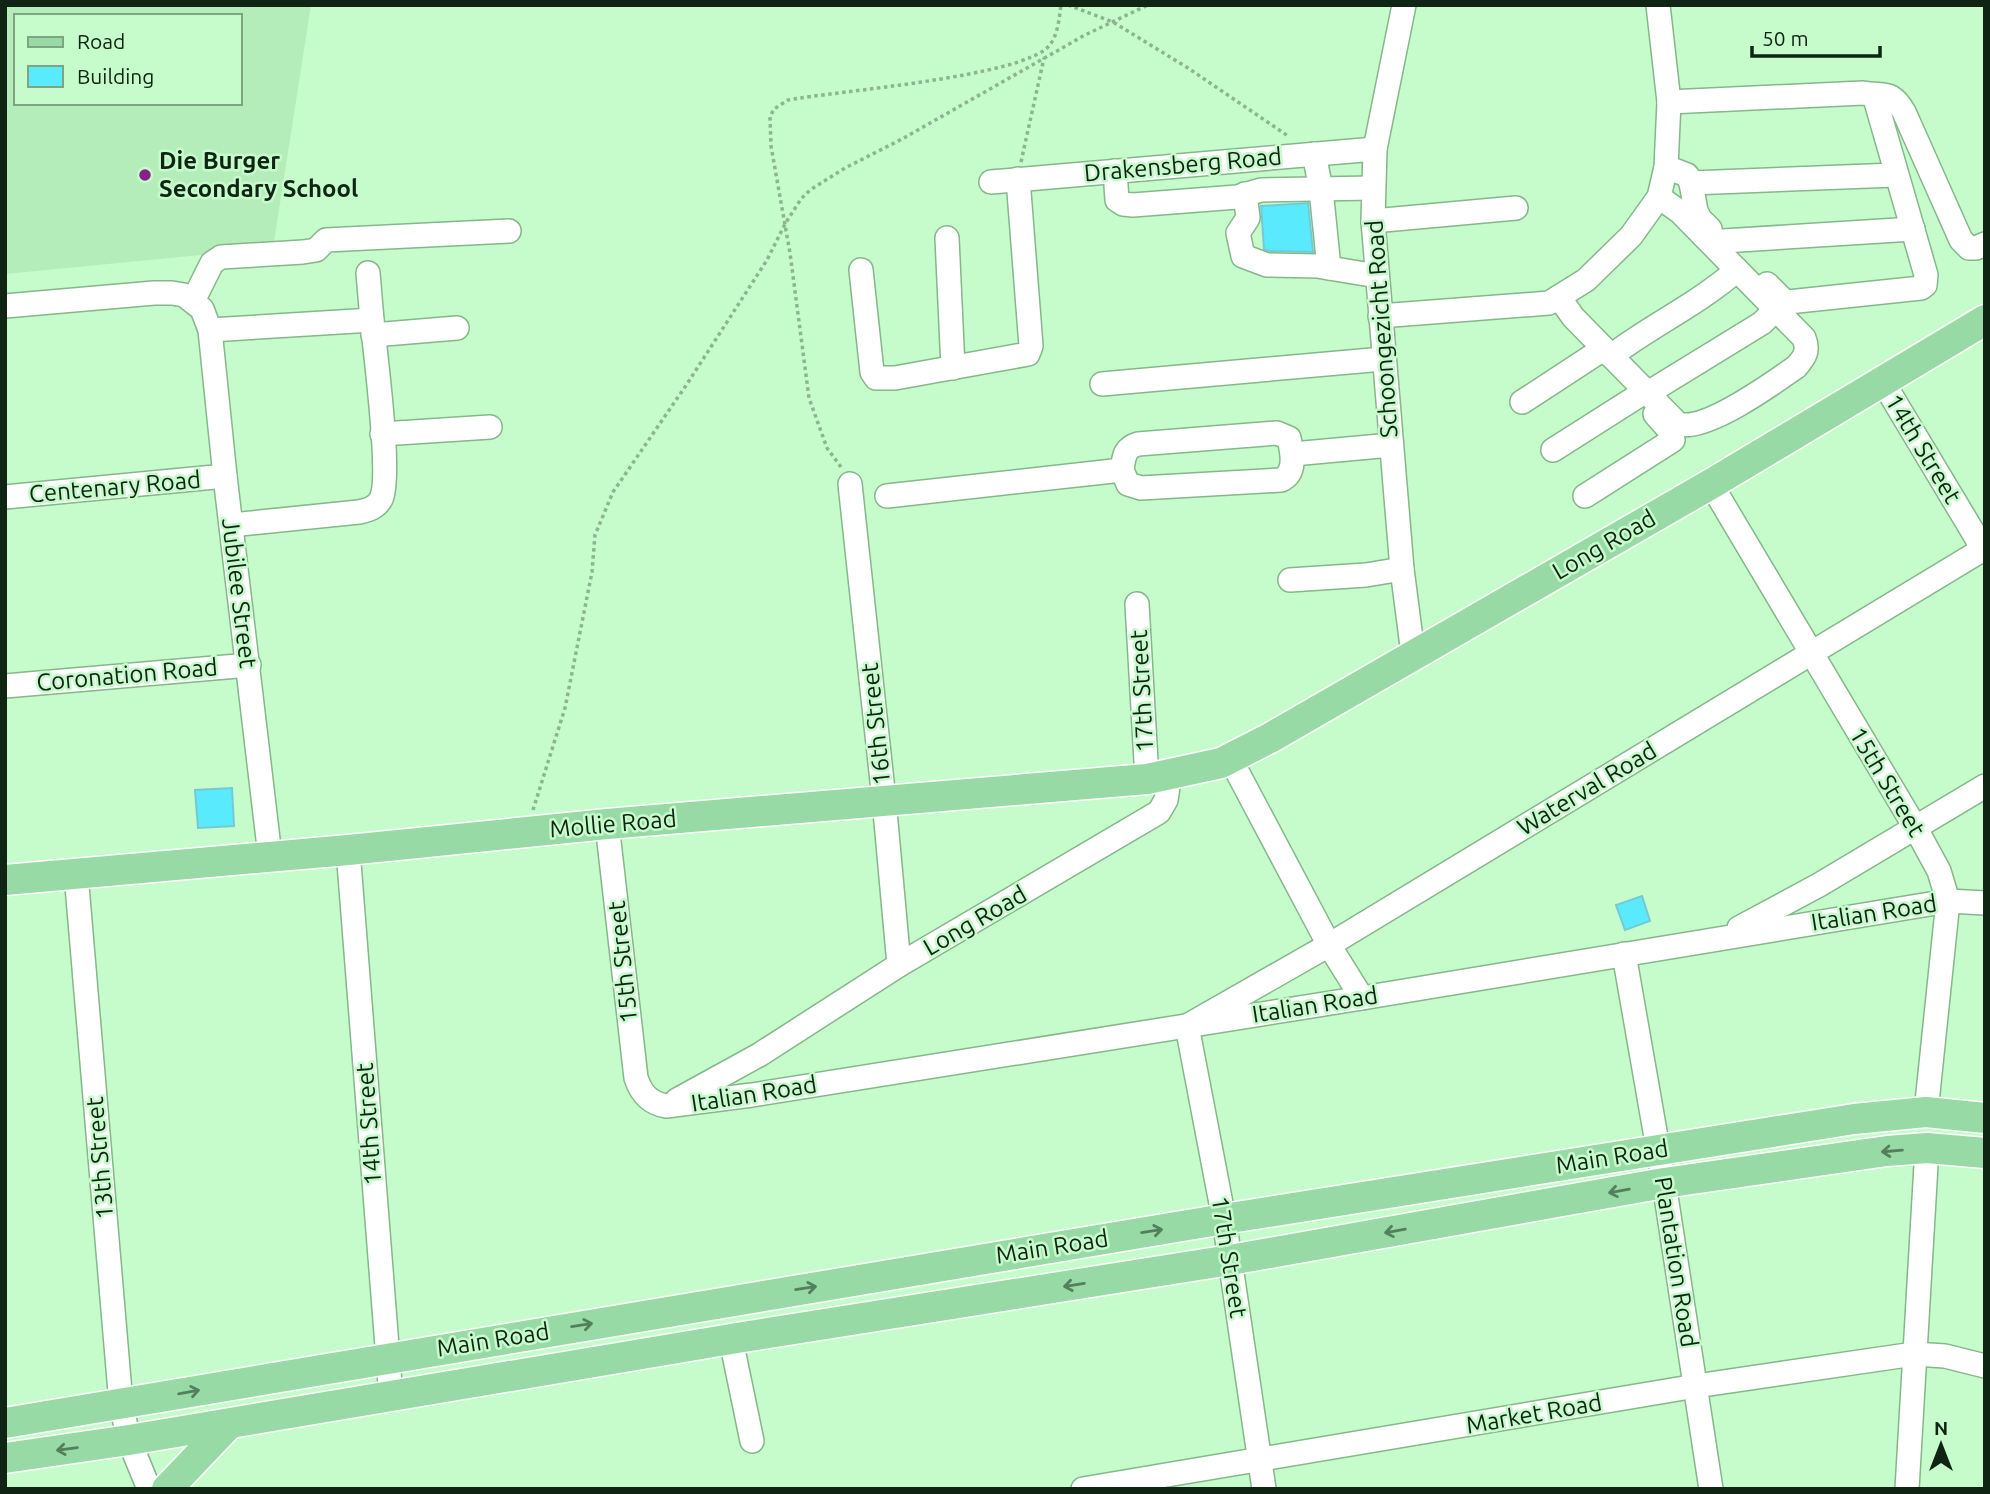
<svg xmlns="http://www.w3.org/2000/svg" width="1990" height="1494" viewBox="0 0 1990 1494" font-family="Ubuntu,sans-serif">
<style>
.built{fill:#b4edba;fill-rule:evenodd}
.building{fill:#5aeafd;stroke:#75c9d5;stroke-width:2}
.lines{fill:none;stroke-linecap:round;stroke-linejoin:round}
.minor-casing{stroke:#85b78a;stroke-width:26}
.major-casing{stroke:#fff;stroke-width:33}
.path{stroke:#8bb58f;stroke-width:3.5;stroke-dasharray:3.5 3.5;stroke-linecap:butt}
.minor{stroke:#fff;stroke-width:23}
.major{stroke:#98daa5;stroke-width:30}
.oneway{stroke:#547f5c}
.poi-dot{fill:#872189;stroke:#c6fbcb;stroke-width:2.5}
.labels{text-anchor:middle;stroke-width:5;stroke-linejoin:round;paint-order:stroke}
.poi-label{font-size:24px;font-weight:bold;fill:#102413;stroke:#c6fbcb;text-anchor:start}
.street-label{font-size:24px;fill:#102413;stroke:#c6fbcb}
</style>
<rect width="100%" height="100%" fill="#c6fbcb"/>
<path class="built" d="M 5,5 L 311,5 L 273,248 L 5,274 ZM 16,16 L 240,16 L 240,103 L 16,103 Z"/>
<g class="building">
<path d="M 1308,203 L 1313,252 L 1270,251 L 1264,249 L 1261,206 Z"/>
<path d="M 232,788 L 234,826 L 198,828 L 195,790 Z"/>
<path d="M 1642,896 L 1650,921 L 1625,930 L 1616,905 Z"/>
</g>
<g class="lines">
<defs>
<g id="minor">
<path d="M 1404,5 L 1375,149 L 1373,221 L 1402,569 L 1413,654"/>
<path d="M 1669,102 L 1863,93 C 1886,97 1891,90 1904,112 L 1961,240 L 1969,248 L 1976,248 L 1985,244"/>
<path d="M 1314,154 L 1321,189 L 1329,268"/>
<path d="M 1666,167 L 1687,175 L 1691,183 L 1696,211 L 1700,219 L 1710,229"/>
<path d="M 1115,171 L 1117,200 L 1123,204 L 1133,205 L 1237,197 L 1261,190 L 1373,188"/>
<path d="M 991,182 L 1375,149"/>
<path d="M 1691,183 L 1895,175"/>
<path d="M 1245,194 L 1248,218 L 1238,233 L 1243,256 L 1267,265 L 1317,266 L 1377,276"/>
<path d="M 1373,221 L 1516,208"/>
<path d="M 947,238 L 953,368"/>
<path d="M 1723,241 L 1913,229"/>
<path d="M 861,270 L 872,372 L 876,378 L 895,378 L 1028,354 L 1031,346 L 1018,179"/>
<path d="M 1767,284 L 1784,301 L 1788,302 L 1921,288 L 1925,285 L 1926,275 L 1874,95"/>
<path d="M 1559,297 L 1573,317 L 1678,424 C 1705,432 1772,384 1796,367 C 1805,357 1809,351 1804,338 L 1680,212 L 1659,197"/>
<path d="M 193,301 L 212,263 L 221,257 L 303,252 L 316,250 L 326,240 L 509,231"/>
<path d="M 5,306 L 154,293 L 172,293 L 184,295 L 202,309 L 210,330 L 225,476 L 270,856"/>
<path d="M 1380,316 L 1549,303 L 1586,280 L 1631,236 L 1659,197 L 1666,167 L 1669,102 L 1658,5"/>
<path d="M 210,330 L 372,320 L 368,273"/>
<path d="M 373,335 L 457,328"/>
<path d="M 1611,356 C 1652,325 1698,304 1737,270"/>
<path d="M 1883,382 L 1985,552"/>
<path d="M 1102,384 L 1383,359"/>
<path d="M 1648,393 L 1762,323 L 1775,310"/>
<path d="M 1522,402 L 1597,353"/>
<path d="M 382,434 L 490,427"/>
<path d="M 1553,450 L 1638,396"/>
<path d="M 1293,454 L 1391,445"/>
<path d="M 850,484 L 884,800 L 899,965"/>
<path d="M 1711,484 L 1915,827 L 1939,871 L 1948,901 L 1926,1112"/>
<path d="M 887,496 L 1122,470 L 1128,484 L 1141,488 L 1281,480 C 1297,473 1292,452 1289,438 L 1277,433 L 1138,444 C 1124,448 1124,457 1122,470"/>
<path d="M 1585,496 L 1673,440 L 1671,432 L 1655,414"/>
<path d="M 5,497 L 225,476"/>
<path d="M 231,525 L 359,512 C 368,510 376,508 381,499 C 392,477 375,352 372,320"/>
<path d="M 1290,580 L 1366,575 L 1402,569"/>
<path d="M 1137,604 L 1147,779"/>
<path d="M 5,686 L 249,665"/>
<path d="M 1231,760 L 1329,945 L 1362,998"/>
<path d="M 607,824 L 636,1078 C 641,1093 649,1103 666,1106 L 752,1095 L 1362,998 L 1948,901 L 1985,903"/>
<path d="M 348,850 L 391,1397"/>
<path d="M 76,874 L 121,1404 L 129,1440 L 149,1489"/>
<path d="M 1739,928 L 1819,885 L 1985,786"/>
<path d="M 1624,954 L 1664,1183 L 1711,1489"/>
<path d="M 677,1100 L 759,1055 L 899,965 L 1159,812 L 1166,800 L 1170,774"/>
<path d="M 731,1340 L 752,1441"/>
<path d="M 1083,1489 L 1696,1386 L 1914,1354 L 1945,1356 L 1985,1366"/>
<path d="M 1264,1489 L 1224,1219 L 1187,1026 L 1329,945 L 1985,548"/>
<path d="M 1907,1489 L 1927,1148"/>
</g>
<g id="major">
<path d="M 5,880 L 348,850 L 607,824 L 1147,779 L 1221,763 L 1270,738 L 1711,484 L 1985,320"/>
<path d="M 5,1423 L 1224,1219 L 1854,1119 L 1926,1112 L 1985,1118"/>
<path d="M 5,1458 L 129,1440 L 737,1338 L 1230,1260 L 1664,1183 L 1887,1151 L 1927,1148 L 1985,1153"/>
<path d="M 167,1489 L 229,1424"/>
</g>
</defs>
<use href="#minor" class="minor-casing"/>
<use href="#major" class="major-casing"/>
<g class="path">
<path d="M 1068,5 L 1113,22 L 1188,68 L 1288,136"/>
<path d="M 1021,162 L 1044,58"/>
<path d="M 841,467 L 827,448 L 809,398 L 790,253 L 771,146 L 770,117 L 774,109 L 788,100 C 836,91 1022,77 1049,46 C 1058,35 1059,19 1061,5"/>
<path d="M 533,810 L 565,708 L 592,572 L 595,535 L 613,492 L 687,384 L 767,260 L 785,224 L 801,199 L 810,190 L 845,168 L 902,139 L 1085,35 L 1148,5"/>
</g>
<use href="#minor" class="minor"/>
<use href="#major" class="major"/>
</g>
<defs><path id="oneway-shaft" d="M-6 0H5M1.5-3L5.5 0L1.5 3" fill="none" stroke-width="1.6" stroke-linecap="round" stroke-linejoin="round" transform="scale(1.75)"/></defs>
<g class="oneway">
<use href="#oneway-shaft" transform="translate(1892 1151) rotate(175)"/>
<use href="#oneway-shaft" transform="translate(1619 1191) rotate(170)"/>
<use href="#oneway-shaft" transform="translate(1152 1231) rotate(-9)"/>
<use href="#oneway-shaft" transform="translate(1395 1231) rotate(170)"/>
<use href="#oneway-shaft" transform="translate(1074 1285) rotate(171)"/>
<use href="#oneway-shaft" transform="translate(806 1288) rotate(-9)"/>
<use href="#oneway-shaft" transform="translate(582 1325) rotate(-9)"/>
<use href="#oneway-shaft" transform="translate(189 1392) rotate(-10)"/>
<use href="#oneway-shaft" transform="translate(67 1449) rotate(172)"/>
</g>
<circle class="poi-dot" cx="145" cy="175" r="7"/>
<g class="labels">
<g class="poi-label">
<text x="159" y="169">Die Burger<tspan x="159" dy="28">Secondary School</tspan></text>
</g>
<g class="street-label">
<text transform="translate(1183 165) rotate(-5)" y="8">Drakensberg Road</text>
<text transform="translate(1382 329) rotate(-94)" y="8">Schoongezicht Road</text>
<text transform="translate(1923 449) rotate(59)" y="8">14th Street</text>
<text transform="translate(115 487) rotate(-5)" y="8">Centenary Road</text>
<text transform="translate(1604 545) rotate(-30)" y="8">Long Road</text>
<text transform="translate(239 593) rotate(83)" y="8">Jubilee Street</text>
<text transform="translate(127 675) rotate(-5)" y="8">Coronation Road</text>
<text transform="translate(1142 691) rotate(-93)" y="8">17th Street</text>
<text transform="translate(876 724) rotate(-96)" y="8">16th Street</text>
<text transform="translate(1887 782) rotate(59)" y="8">15th Street</text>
<text transform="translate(1587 789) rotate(-31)" y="8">Waterval Road</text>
<text transform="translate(613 824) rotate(-5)" y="8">Mollie Road</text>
<text transform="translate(1874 913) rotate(-9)" y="8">Italian Road</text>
<text transform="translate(975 921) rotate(-30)" y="8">Long Road</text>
<text transform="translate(623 962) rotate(-96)" y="8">15th Street</text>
<text transform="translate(1315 1005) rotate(-9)" y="8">Italian Road</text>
<text transform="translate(754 1094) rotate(-9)" y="8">Italian Road</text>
<text transform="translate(369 1124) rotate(-94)" y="8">14th Street</text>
<text transform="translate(1612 1157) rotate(-9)" y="8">Main Road</text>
<text transform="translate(100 1158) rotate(-95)" y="8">13th Street</text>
<text transform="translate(1052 1247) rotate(-9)" y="8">Main Road</text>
<text transform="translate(1229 1257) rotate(81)" y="8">17th Street</text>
<text transform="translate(1676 1262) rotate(81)" y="8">Plantation Road</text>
<text transform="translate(493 1340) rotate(-9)" y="8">Main Road</text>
<text transform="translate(1534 1414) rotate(-10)" y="8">Market Road</text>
</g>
</g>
<rect width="1990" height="1494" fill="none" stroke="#102413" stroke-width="14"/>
<rect x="14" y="14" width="228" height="91" fill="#c6fbcb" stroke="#7da581" stroke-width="2"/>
<rect x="28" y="37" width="35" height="10" fill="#98daa5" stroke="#7da581" stroke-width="2"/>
<text x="77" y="49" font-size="21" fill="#102413">Road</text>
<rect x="28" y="66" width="35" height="21" fill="#5aeafd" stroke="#7da581" stroke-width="2"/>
<text x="77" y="84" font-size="21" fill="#102413">Building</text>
<g transform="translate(1941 1445)" stroke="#c6fbcb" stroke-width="5" paint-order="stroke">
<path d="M0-5L12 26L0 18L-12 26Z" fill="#102413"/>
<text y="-10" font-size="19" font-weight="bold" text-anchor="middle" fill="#102413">N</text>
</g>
<path d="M1752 46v10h128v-10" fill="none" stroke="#102413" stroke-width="3.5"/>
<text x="1762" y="46" font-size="21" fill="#102413" stroke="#c6fbcb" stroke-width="5" paint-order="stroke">50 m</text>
</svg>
